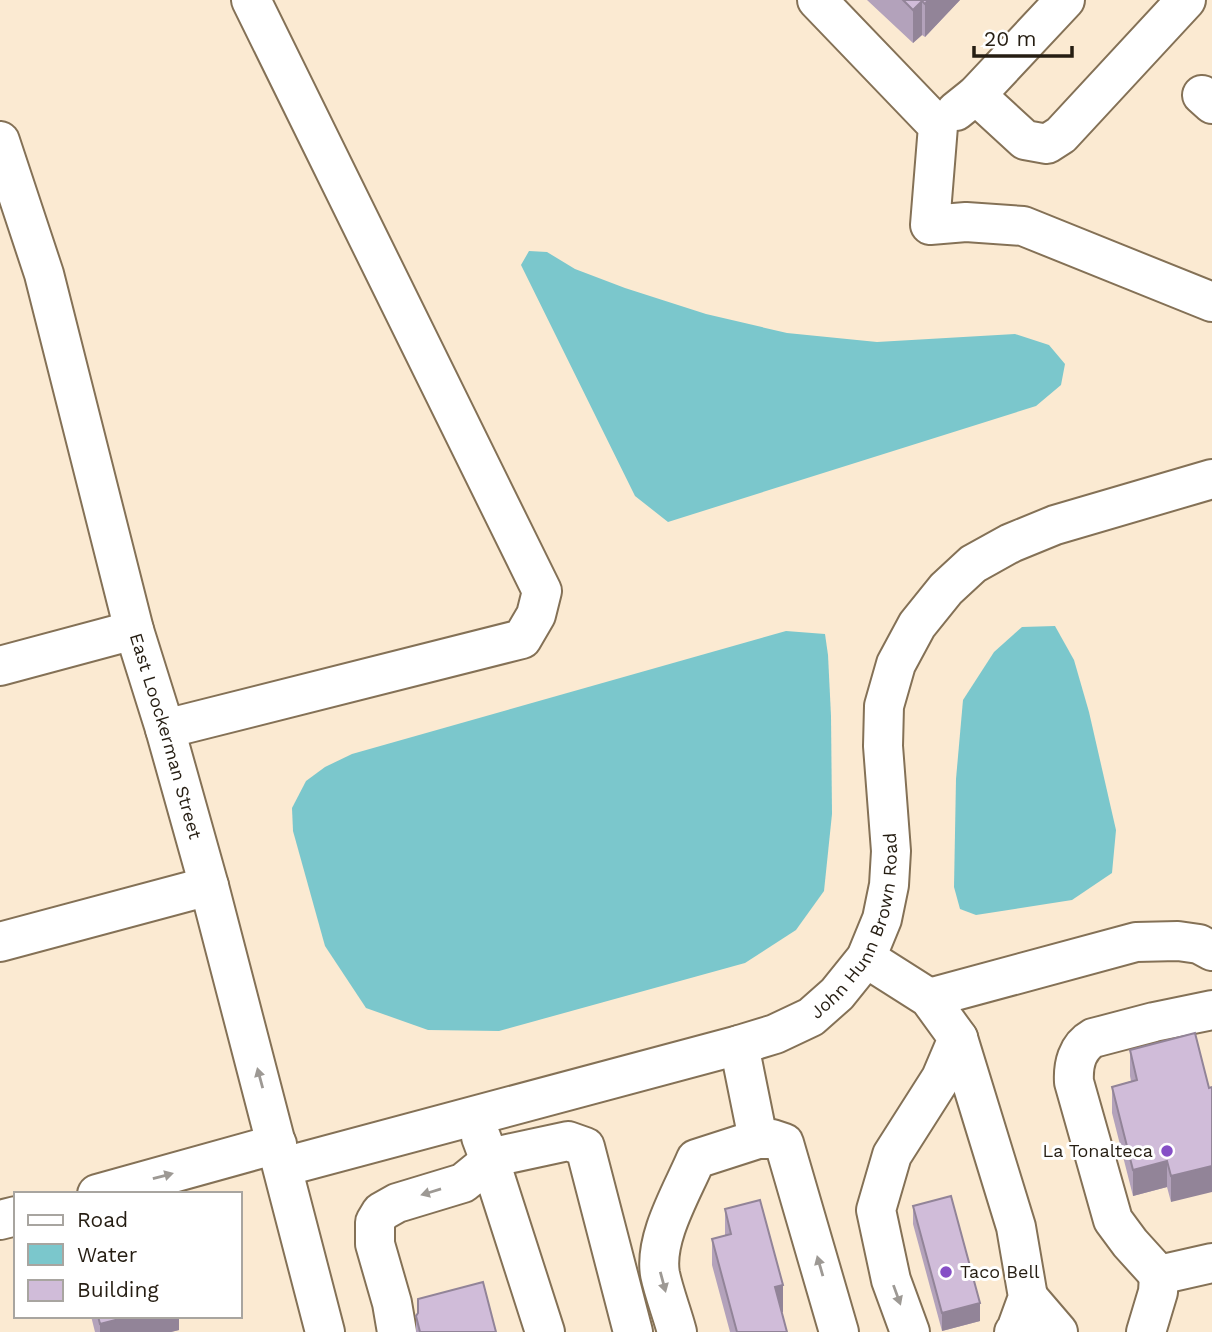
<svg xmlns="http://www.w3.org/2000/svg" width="1212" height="1332" viewBox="0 0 1212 1332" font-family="'Work Sans',sans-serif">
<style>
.water{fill:#7bc7cc}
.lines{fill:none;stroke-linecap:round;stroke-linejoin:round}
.minor-casing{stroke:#847156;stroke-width:42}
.minor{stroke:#fff;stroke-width:38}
.wall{fill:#b3a2bb}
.shaded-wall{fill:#928498}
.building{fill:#d0bcd9;stroke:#928498;stroke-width:2}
.oneway{fill:#9d9994}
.poi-dot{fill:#864fc6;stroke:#fff;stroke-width:2.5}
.labels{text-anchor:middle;stroke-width:6;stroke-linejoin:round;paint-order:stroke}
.street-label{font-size:18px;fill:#251d12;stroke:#fff}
.poi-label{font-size:18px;fill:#251d12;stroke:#fff;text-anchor:end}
</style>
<rect width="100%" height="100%" fill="#fbead2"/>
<g class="water">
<path d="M 529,251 L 547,252 L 575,269 L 625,288 L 706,314 L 787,333 L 877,342 L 1015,334 L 1049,345 L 1065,364 L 1061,385 L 1036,406 L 668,522 L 635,496 L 521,265 Z"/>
<path d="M 1055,626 L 1074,660 L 1089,712 L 1116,830 L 1112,873 L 1072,900 L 976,915 L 960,909 L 954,887 L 956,779 L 963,700 L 994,652 L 1022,627 Z"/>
<path d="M 786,631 L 825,634 L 828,655 L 831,716 L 832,814 L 824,891 L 796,930 L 745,963 L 499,1031 L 428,1030 L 366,1008 L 325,946 L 293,831 L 292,808 L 306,781 L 325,767 L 352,754 Z"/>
</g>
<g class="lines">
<defs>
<g id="minor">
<path d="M 817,0 L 938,126 L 930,225 L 966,222 L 1023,226 L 1212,302"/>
<path d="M 976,95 L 1025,140 L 1047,144 L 1061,135 L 1186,0"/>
<path d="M 1202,95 L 1212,104"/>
<path d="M 956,111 L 976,95 L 1065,0"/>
<path id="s1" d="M 0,141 L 44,274 L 134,630 L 165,729 L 209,886 L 325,1332"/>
<path d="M 0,666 L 134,630"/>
<path d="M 165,729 L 522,639 L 536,615 L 542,591 L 251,0"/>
<path d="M 0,942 L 209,886"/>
<path d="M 866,958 L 929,998 L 958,1038 L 941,1078 L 892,1155 L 876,1210 L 891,1280 L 910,1332"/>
<path d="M 929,998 L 1136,942 L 1178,941 L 1199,944 L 1212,951"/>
<path d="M 1212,1010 L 1154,1022 L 1093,1038 C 1077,1047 1073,1065 1074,1082 L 1113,1220 L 1130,1243 L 1159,1275 L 1212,1263"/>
<path d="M 958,1038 L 1016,1227 L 1028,1297 L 1016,1330 L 1014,1332"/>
<path d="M 739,1045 L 758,1139"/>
<path d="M 481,1137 L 490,1161 L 503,1155 L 568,1141 L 585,1147 L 633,1332"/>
<path id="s2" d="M 283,1167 L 739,1045 L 775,1034 L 811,1017 L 837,994 L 866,958 L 882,919 L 889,885 L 891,851 L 883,746 L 884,706 L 896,664 L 917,625 L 946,589 L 973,564 L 1011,543 L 1055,525 L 1212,479"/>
<path d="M 97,1194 L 277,1144"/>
<path d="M 0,1220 L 16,1216"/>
<path d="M 1028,1297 L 1058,1332"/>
<path d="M 397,1332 L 392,1303 L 375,1244 L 375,1222 L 381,1212 L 397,1203 L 463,1183 L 490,1161 L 545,1332"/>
<path d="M 677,1332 C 672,1313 664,1293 660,1274 C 654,1238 682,1192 696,1159 L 758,1139 L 772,1139 L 784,1143 L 839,1332"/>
<path d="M 1146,1332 L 1158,1292 L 1159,1275"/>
</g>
</defs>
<use href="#minor" class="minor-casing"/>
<use href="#minor" class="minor"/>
</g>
<g class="wall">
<path d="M 867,0 L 960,0 L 925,37 L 922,35 L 913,43 Z"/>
<path d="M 1195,1033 L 1171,1202 L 1167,1187 L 1133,1196 L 1112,1113 L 1112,1087 L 1131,1081 L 1130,1076 L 1130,1050 Z"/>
<path d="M 913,1206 L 980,1321 L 942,1331 L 913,1224 Z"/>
<path d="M 725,1209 L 783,1312 L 782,1312 L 787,1332 L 730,1332 L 712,1265 L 712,1239 L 725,1236 Z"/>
<path d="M 91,1316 L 179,1316 L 179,1330 L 171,1332 L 95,1332 Z"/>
<path d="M 416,1316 L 496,1332 L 416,1332 Z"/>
</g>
<g class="shaded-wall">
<path d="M 928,0 L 960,0 L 925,37 L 925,4 Z"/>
<path d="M 922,1 L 922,35 L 913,43 L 913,10 Z"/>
<path d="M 1167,1161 L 1167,1187 L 1133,1196 L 1133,1170 Z"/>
<path d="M 1212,1166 L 1212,1192 L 1171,1202 L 1171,1176 Z"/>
<path d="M 783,1285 L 783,1312 L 775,1314 L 775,1287 Z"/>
<path d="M 980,1303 L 980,1321 L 942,1331 L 942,1313 Z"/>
<path d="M 131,1316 L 179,1316 L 179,1330 L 171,1332 L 100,1332 L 100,1324 Z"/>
</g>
<g class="building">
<path d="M 903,0 L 928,0 L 925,4 L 922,1 L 913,10 Z"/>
<path d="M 1195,1033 L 1209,1088 L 1212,1087 L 1212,1166 L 1171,1176 L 1167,1161 L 1133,1170 L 1112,1087 L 1137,1080 L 1130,1050 Z"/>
<path d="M 951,1196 L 980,1303 L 942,1313 L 913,1206 Z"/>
<path d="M 760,1200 L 783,1285 L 775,1287 L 787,1332 L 737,1332 L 712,1239 L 731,1234 L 725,1209 Z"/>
<path d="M 483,1282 L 496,1332 L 420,1332 L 416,1316 L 418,1313 L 418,1299 Z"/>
<path d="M 98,1316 L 131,1316 L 100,1324 Z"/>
</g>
<defs><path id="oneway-solid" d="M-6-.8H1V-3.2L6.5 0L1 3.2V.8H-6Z" transform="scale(1.75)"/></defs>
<g class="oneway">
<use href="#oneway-solid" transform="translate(260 1078) rotate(-105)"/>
<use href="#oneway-solid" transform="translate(163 1176) rotate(-15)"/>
<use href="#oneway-solid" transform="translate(431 1192) rotate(163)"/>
<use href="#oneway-solid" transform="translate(820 1266) rotate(-106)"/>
<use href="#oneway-solid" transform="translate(663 1282) rotate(75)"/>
<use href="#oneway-solid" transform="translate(897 1295) rotate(70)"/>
</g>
<g class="poi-dot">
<circle cx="1167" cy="1151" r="7"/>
<circle cx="946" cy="1272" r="7"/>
</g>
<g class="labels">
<g class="street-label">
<text dy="6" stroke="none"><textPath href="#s1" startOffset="618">East Loockerman Street</textPath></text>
<text dy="6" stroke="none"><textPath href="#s2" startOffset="656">John Hunn Brown Road</textPath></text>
</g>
<g class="poi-label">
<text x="1153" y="1157">La Tonalteca</text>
<text x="960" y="1278" text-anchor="start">Taco Bell</text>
</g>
</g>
<rect x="14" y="1192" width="228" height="126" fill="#ffffff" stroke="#a8a5a0" stroke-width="2"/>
<rect x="28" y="1215" width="35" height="10" fill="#ffffff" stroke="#a8a5a0" stroke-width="2"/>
<text x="77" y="1227" font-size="21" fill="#251d12">Road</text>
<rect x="28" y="1244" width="35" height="21" fill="#7bc7cc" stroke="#a8a5a0" stroke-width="2"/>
<text x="77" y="1262" font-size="21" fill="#251d12">Water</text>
<rect x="28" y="1280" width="35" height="21" fill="#d0bcd9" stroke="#a8a5a0" stroke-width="2"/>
<text x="77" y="1297" font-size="21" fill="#251d12">Building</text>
<path d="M974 46v10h98v-10" fill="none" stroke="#251d12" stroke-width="3.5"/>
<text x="984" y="46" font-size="21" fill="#251d12" stroke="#ffffff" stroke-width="5" paint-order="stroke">20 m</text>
</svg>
